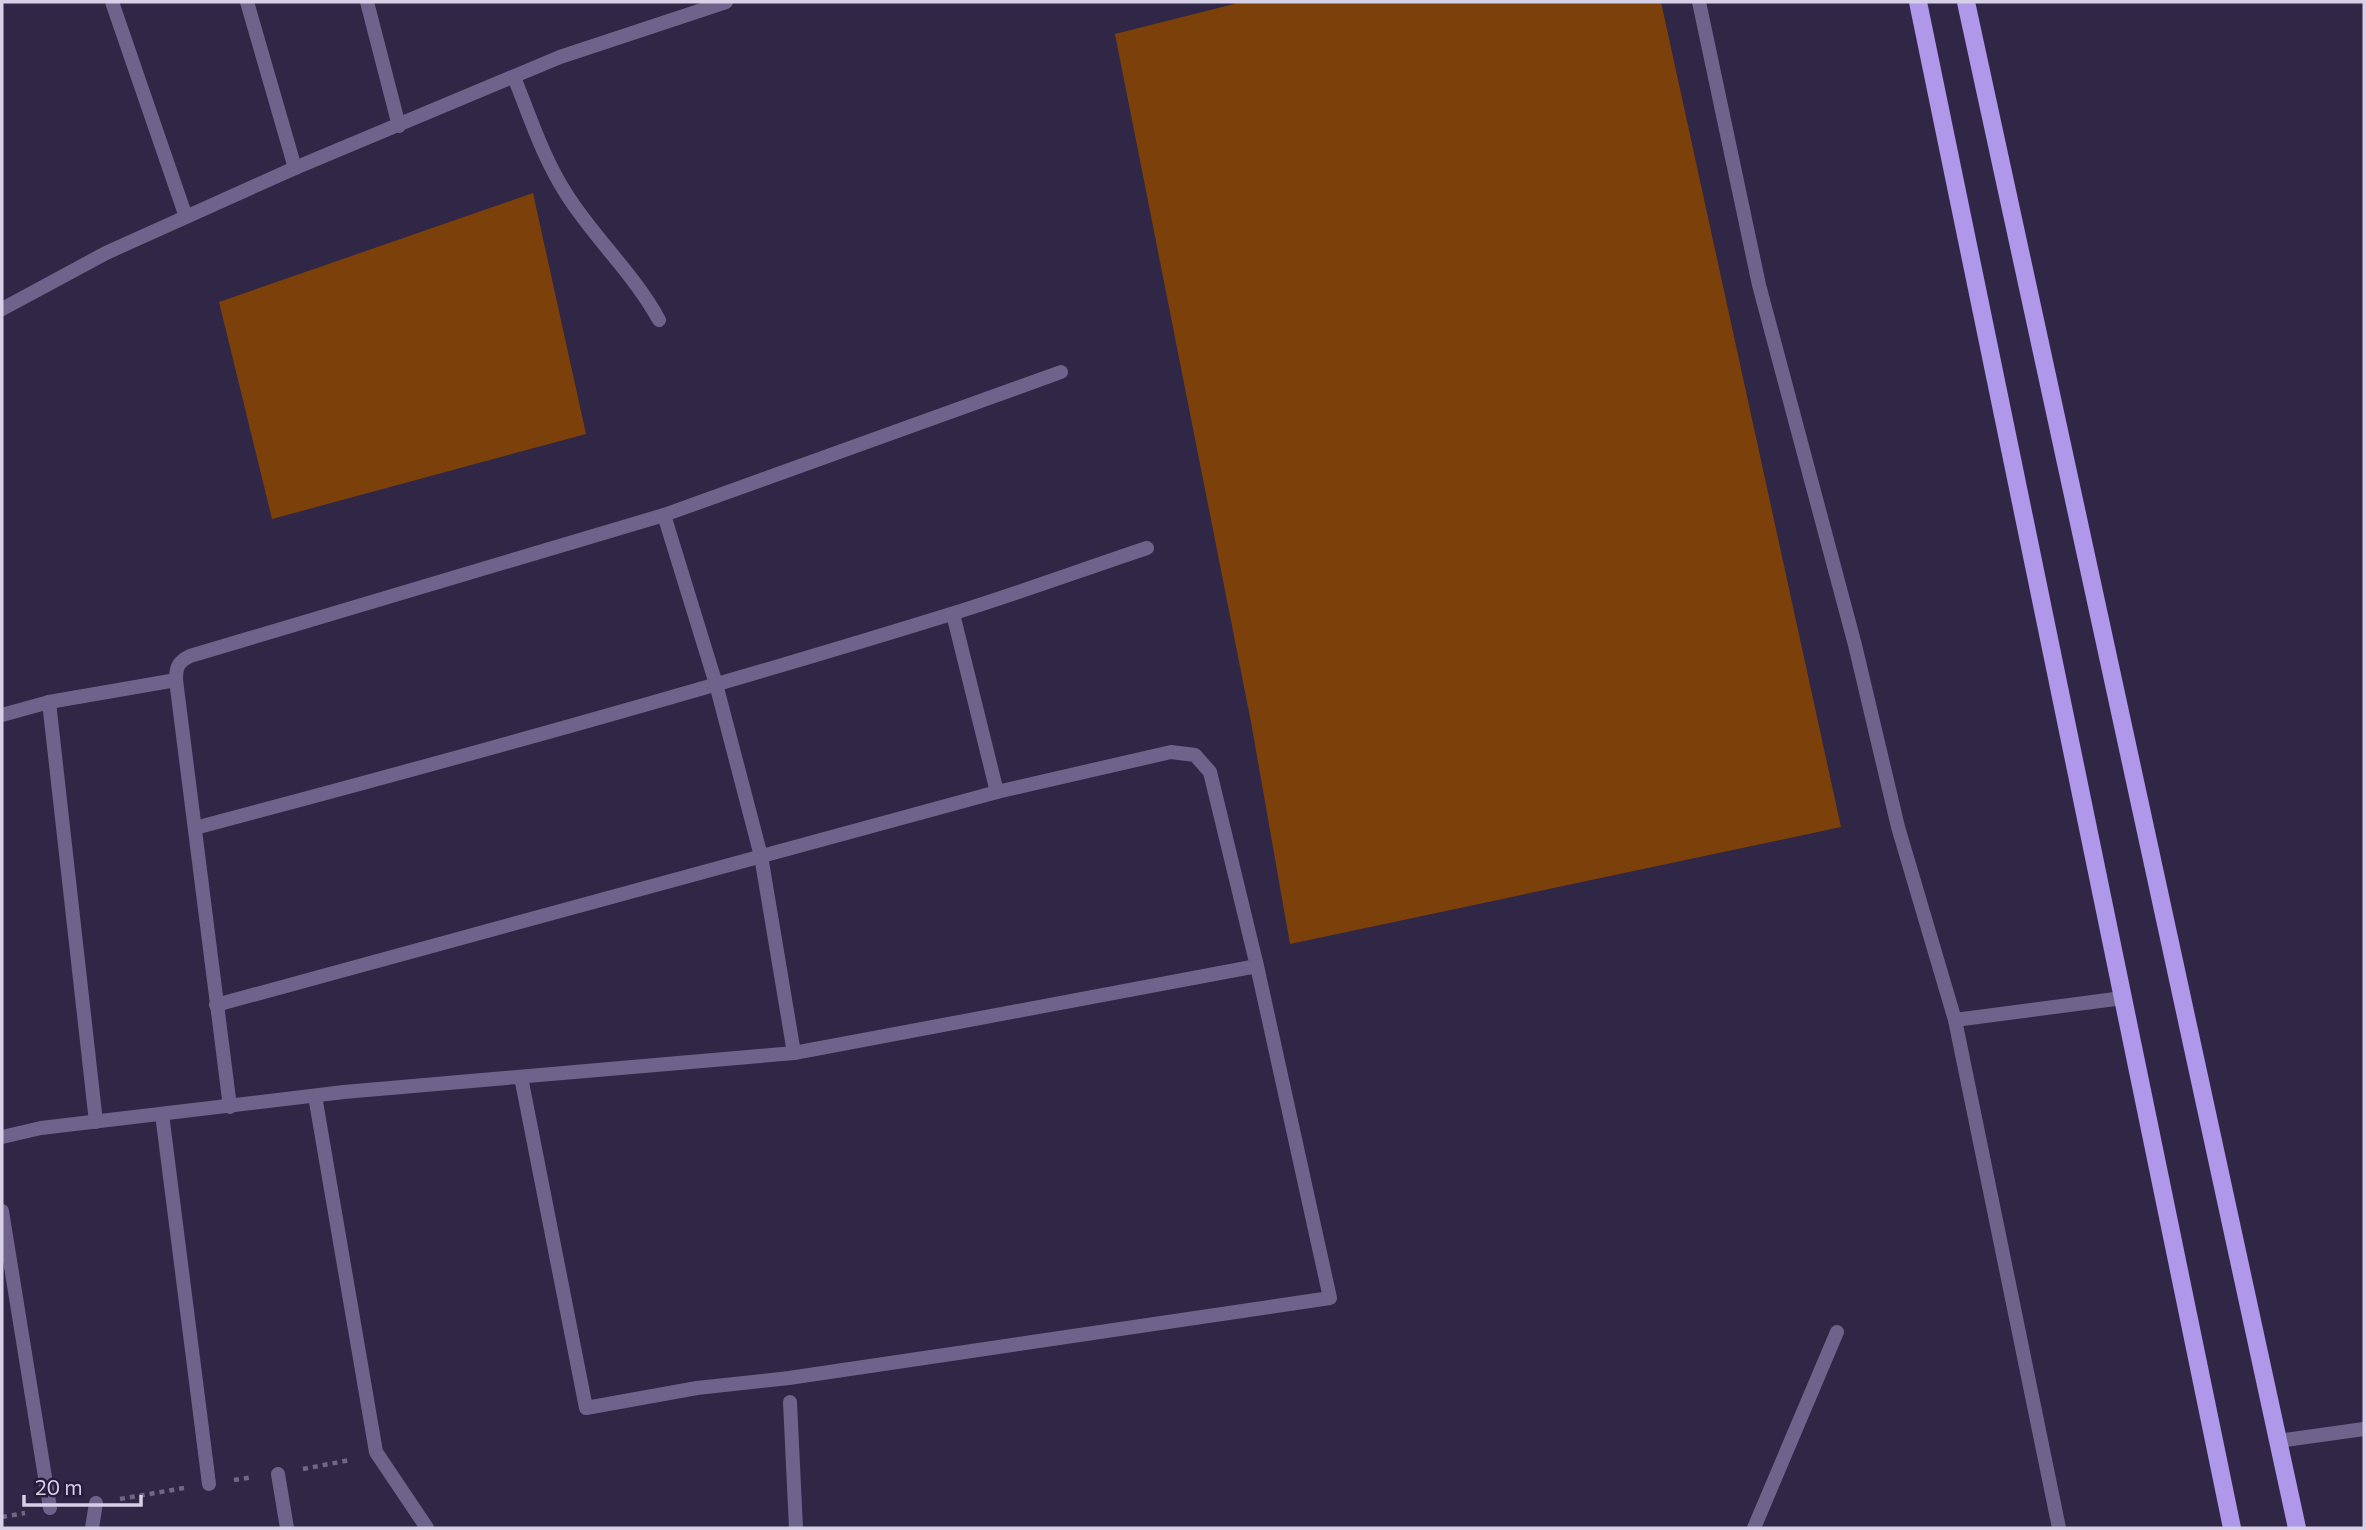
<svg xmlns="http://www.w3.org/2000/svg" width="2366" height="1530" viewBox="0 0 2366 1530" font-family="Commissioner,sans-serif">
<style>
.green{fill:#7c410a}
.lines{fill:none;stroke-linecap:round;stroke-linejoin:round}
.path{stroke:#6f6783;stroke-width:4.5;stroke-dasharray:5 5;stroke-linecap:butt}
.minor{stroke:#6e638b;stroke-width:14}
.primary{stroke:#af98ea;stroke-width:18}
</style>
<rect width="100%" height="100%" fill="#302646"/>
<g class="green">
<path d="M 1242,2 L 1661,2 L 1841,827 L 1290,944 L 1251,722 L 1115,34 Z"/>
<path d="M 533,193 L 586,434 L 272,519 L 219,302 Z"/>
</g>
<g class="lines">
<g class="path">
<path d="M 303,1469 L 350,1460"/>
<path d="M 234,1480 L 253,1477"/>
<path d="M 120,1499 L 184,1488"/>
<path d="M 2,1517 L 25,1513"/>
</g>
<g class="minor">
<path d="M 112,2 L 186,217"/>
<path d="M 247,2 L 295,168"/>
<path d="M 367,2 L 399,126"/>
<path d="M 1699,2 L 1759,285 L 1855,645 L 1898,827 L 1955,1020 L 2059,1528"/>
<path d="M 514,77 C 530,117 543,158 567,195 C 595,239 634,274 659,320"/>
<path d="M 2,309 L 106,253 L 295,168 L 560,57 L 726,2"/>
<path d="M 664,515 L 1061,372"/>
<path d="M 953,614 L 997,792"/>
<path d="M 49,702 L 96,1122"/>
<path d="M 2,715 L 49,702 L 176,680"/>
<path d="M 195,828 C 448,761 700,692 951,614 C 1016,594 1081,570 1147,548"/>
<path d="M 216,1005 L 997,792 L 1171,752 L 1195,755 L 1210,772 L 1257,966 L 1330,1298 L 789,1378 L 697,1388 L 586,1408 L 521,1077"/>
<path d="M 1955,1020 L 2123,998"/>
<path d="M 315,1096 L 376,1452 L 427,1528"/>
<path d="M 230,1107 L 176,680 C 176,667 178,662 190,656 L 664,515 L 716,684 L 761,856 L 794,1053"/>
<path d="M 162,1114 L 209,1484"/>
<path d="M 2,1137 L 41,1128 L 344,1092 L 794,1053 L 1257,966"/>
<path d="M 2,1211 L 50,1508"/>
<path d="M 790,1402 L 796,1528"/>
<path d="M 2278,1441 L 2364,1429"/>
<path d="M 278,1474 L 287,1528"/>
<path d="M 92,1528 L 96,1503"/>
<path d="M 1754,1528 L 1837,1332"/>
</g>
<g class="primary">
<path d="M 1918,2 L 2232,1528"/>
<path d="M 1966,2 L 2297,1528"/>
</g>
</g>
<rect width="2366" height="1530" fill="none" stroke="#d6d1e6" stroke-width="7"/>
<path d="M24 1495v10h117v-10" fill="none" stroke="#d6d1e6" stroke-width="3.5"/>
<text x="35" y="1495" font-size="21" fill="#d6d1e6" stroke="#261c3b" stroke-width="5" paint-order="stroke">20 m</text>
</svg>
